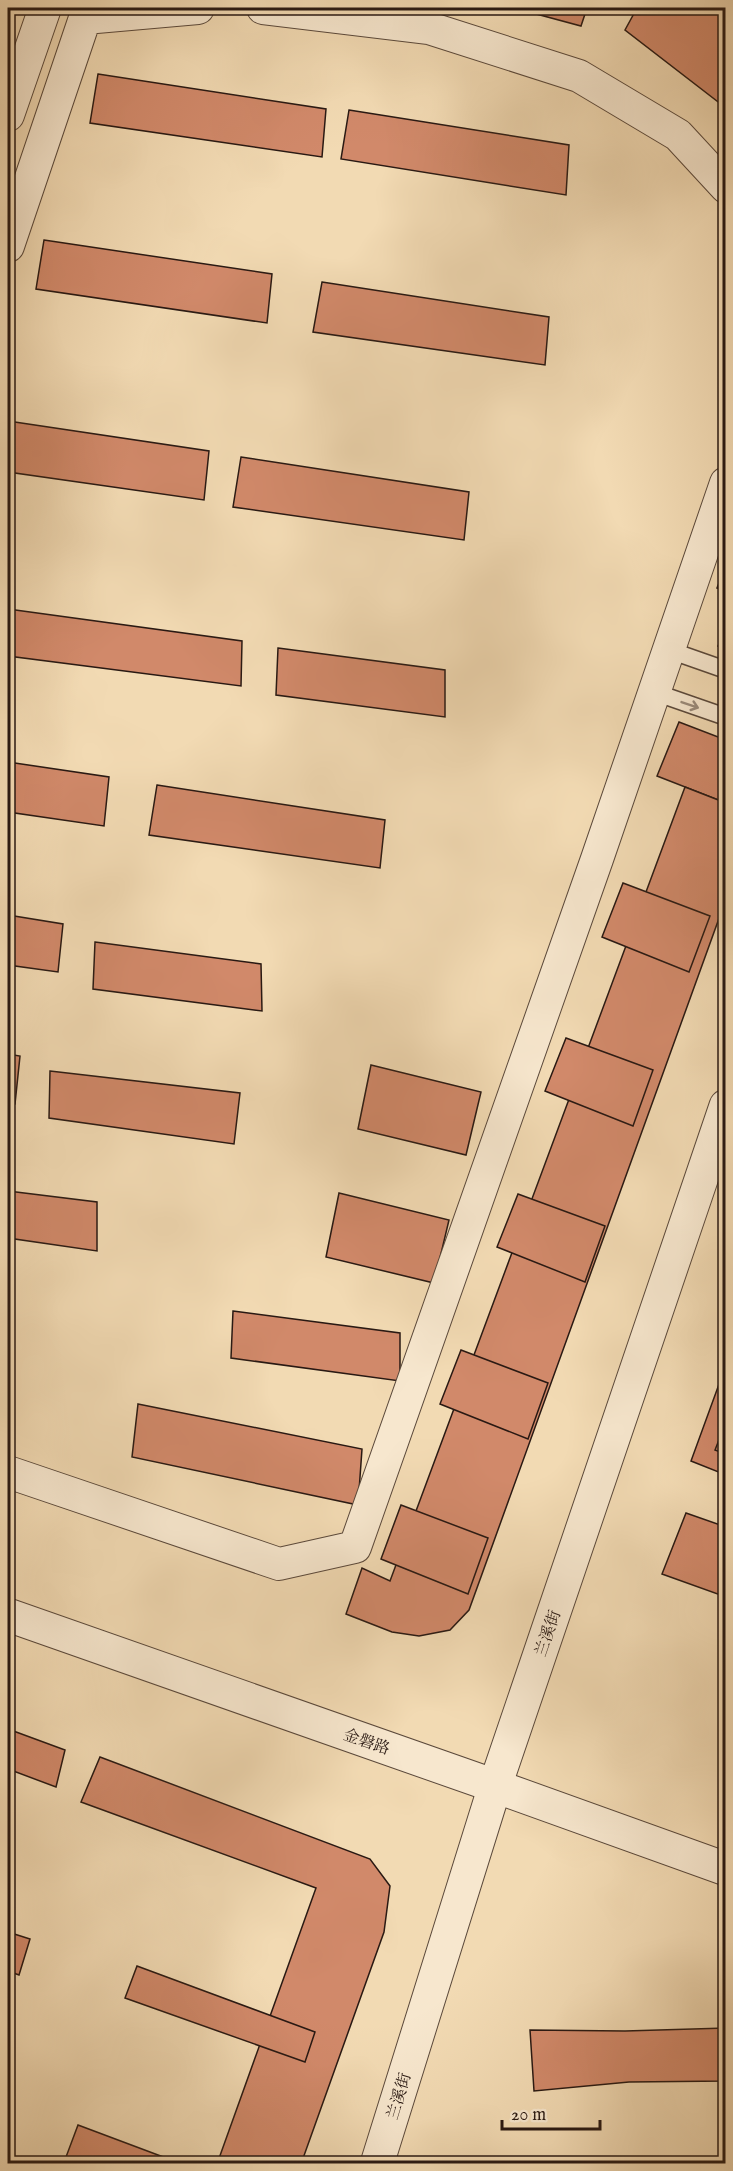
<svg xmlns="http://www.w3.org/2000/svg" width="733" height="2171" viewBox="0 0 733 2171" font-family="'IM FELL English','Noto Serif SC',serif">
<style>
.building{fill:#d1896a;stroke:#291913;stroke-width:1.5}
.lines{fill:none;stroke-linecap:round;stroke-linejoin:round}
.service-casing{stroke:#5b493b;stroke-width:19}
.minor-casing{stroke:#5b493b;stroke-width:34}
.tertiary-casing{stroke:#5b493b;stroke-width:35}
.service{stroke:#f7e7ce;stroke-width:16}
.minor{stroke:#f7e7ce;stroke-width:32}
.tertiary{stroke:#f7e7ce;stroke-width:33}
.oneway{stroke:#9a8a7a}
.labels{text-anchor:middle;stroke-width:5;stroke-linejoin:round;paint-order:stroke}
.street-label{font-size:16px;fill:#291913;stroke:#f7e7ce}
</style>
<rect width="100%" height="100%" fill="#f2dab3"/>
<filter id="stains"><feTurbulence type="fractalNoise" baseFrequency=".00333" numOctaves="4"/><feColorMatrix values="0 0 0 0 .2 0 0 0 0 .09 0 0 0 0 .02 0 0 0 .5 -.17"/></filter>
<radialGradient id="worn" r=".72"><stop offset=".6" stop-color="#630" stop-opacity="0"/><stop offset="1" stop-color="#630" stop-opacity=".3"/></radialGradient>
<g class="building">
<path d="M 514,8 L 587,8 L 581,26 Z"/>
<path d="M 637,8 L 713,8 L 726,16 L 726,108 L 625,30 Z"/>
<path d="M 98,74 L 326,109 L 322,157 L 90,123 Z"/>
<path d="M 349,110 L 569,145 L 566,195 L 341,159 Z"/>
<path d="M 44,240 L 272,274 L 267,323 L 36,289 Z"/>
<path d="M 322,282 L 549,317 L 545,365 L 313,332 Z"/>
<path d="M 8,421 L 209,451 L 204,500 L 8,472 Z"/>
<path d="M 241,457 L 469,492 L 464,540 L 233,507 Z"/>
<path d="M 726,565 L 726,591 L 717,588 Z"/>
<path d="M 8,609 L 242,641 L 241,686 L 8,656 Z"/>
<path d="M 726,628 L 726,649 L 718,646 Z"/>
<path d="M 278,648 L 445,670 L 445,717 L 276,695 Z"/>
<path d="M 679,722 L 726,740 L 726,803 L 657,776 Z"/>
<path d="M 8,762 L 109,777 L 104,826 L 8,812 Z"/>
<path d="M 157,785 L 385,820 L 380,868 L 149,835 Z"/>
<path d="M 685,787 L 726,803 L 726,899 L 469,1610 L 450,1630 L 419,1636 L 392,1632 L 346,1614 L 362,1568 L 390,1581 Z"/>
<path d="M 623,883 L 710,916 L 689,972 L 602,937 Z"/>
<path d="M 8,915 L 63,924 L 58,972 L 8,965 Z"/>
<path d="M 95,942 L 261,964 L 262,1011 L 93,989 Z"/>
<path d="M 566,1038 L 653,1070 L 633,1126 L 545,1091 Z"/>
<path d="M 8,1054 L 20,1056 L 15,1104 L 8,1103 Z"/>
<path d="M 371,1065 L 481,1092 L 466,1155 L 358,1129 Z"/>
<path d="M 50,1071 L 240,1093 L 234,1144 L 49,1118 Z"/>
<path d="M 8,1191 L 97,1202 L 97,1251 L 8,1238 Z"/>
<path d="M 339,1193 L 449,1220 L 434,1283 L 326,1257 Z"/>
<path d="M 518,1194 L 605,1226 L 585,1282 L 497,1247 Z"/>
<path d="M 233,1311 L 400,1333 L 400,1381 L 231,1358 Z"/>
<path d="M 461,1350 L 548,1383 L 528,1439 L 440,1404 Z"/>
<path d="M 726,1365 L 726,1475 L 691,1461 Z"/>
<path d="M 138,1404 L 362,1449 L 358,1505 L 132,1457 Z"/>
<path d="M 726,1422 L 726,1454 L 715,1450 Z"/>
<path d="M 401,1505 L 488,1538 L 468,1594 L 381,1559 Z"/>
<path d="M 686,1513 L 726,1527 L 726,1597 L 662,1574 Z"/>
<path d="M 8,1729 L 65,1750 L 56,1787 L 8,1769 Z"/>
<path d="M 100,1757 L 370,1859 L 390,1886 L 384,1932 L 301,2164 L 217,2164 L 316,1888 L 81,1802 Z"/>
<path d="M 8,1932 L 30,1939 L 19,1975 L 8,1971 Z"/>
<path d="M 137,1966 L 315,2032 L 305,2062 L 125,1998 Z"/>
<path d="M 726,2028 L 726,2081 L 629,2082 L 534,2091 L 530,2030 L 625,2031 Z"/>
<path d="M 78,2125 L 182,2164 L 84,2164 L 66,2157 Z"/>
</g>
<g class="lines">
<defs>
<g id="service">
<path d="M 669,650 L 726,670"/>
<path d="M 654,692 L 726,717"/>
</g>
<g id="minor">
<path d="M 263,8 L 429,28 L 579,76 L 678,135 L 726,187"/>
<path d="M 8,115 L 45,8"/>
<path d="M 8,246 L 85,18 L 198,8"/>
<path d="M 8,1472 L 279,1564 L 355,1547 L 597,859 L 726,483"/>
</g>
<g id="tertiary">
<path d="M 8,1615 L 495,1786 L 726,1869"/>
<path d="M 377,2164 L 495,1786 L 726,1106"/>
</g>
</defs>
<use href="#service" class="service-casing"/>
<use href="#minor" class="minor-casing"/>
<use href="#tertiary" class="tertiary-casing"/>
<use href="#service" class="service"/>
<use href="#minor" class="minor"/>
<use href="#tertiary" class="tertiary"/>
</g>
<defs><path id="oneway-shaft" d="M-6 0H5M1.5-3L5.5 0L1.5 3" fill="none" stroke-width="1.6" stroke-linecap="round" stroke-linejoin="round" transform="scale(1.5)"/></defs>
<use class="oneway" href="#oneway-shaft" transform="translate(690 705) rotate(19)"/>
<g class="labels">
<g class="street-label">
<text transform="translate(547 1633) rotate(-71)" y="6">兰溪街</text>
<text transform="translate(367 1741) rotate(19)" y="6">金磐路</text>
<text transform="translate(398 2096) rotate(-73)" y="6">兰溪街</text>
</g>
</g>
<rect width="733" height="2171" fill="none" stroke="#f2dab3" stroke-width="30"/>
<rect x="9" y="9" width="715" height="2153" fill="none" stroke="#291913" stroke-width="3"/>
<rect x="15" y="15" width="703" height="2141" fill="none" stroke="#291913" stroke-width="1.5"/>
<path d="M502 2120v9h98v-9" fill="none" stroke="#291913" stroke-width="3"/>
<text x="511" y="2120" font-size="18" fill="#291913" stroke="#f7e7ce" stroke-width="4.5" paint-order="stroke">20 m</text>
<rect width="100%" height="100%" filter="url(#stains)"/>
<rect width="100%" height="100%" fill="url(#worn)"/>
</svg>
